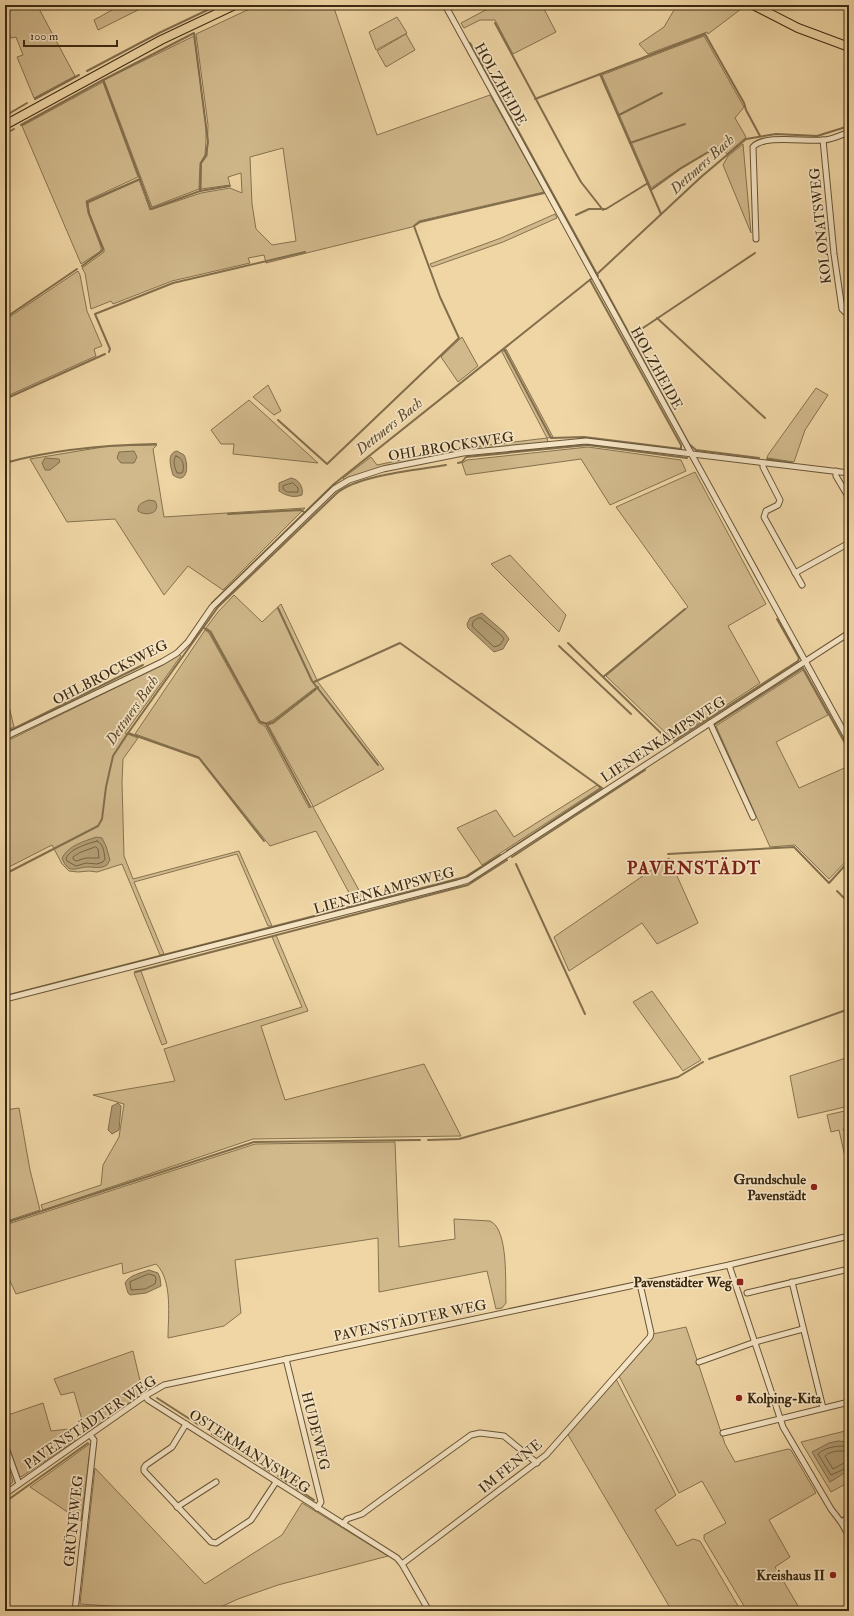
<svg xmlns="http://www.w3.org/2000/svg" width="854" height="1616" viewBox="0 0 854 1616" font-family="'IM FELL Double Pica',serif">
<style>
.green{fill:#d1b98c;stroke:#86724f;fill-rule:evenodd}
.water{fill:#b29c73;stroke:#826e4c}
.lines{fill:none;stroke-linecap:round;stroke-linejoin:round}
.shore{stroke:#766342;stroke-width:1}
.stream{stroke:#826e4c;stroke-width:2}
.minor-casing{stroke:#685537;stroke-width:7}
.primary-casing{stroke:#3b2a12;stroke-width:10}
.minor{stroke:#f5e4c4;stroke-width:5}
.primary{stroke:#f0d6a5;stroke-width:8}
.poi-dot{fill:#8f2418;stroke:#f5e4c4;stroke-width:1.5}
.labels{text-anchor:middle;stroke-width:3.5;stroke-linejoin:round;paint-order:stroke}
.street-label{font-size:14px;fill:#3b2a12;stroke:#f5e4c4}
.poi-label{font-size:14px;font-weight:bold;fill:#3b2a12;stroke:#f5e4c4;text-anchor:end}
.water-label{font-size:15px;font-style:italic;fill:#5f4c2f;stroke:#f5e4c4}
.district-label{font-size:18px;font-weight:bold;letter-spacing:1px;fill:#7a1f14;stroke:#f5e4c4}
</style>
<rect width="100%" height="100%" fill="#f0d6a5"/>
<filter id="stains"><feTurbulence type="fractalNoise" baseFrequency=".005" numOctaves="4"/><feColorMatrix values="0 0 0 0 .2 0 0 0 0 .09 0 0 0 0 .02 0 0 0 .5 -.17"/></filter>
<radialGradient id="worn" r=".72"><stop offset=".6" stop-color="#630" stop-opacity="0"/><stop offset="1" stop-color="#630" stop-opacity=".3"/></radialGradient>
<g class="green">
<path d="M 5,5 L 37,5 L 75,76 L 34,98 L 17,57 L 23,55 L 16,37 L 11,38 L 5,24 Z"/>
<path d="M 121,5 L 148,5 L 98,30 L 94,20 Z"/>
<path d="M 258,5 L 333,5 L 377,135 L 490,95 L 544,192 L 419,221 L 412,227 L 266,263 L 264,255 L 248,258 L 250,263 L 172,281 L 113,304 L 111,301 L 91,309 L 85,273 L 82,268 L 104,252 L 104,249 L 89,213 L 88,203 L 139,180 L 150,210 L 201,193 L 230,188 L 242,193 L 241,173 L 228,177 L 230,185 L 201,189 L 201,164 L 207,156 L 208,125 L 196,34 ZM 283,148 L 296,241 L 272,245 L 256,229 L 252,204 L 250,157 Z"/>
<path d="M 495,5 L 542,5 L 556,32 L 513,54 L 495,20 L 480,20 L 464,28 L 461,23 Z"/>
<path d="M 677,5 L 733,5 L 741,9 L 708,34 L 707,32 L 648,54 L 639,44 L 664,27 Z"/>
<path d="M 397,17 L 407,33 L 376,50 L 369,32 Z"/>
<path d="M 406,34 L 415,50 L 386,67 L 377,51 Z"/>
<path d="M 194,36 L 206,126 L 206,141 L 205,155 L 200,163 L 199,189 L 152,207 L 104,80 Z"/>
<path d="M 704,36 L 744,107 L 735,118 L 746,137 L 727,154 L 720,145 L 680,168 L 651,188 L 602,75 Z"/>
<path d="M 103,82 L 138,177 L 86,201 L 88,213 L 101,247 L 101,251 L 81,264 L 22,126 Z"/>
<path d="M 743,144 L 751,233 L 723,165 L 728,156 Z"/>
<path d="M 555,214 L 557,218 L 503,242 L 432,267 L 430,264 L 501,238 Z"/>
<path d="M 78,271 L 80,275 L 87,311 L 102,346 L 94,349 L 96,356 L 5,397 L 5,320 Z"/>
<path d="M 462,337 L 478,366 L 458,382 L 441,357 Z"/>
<path d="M 506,349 L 553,437 L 547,438 L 548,442 L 463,452 L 345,480 L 343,478 L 371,457 L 377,465 L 448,450 L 547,438 L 502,352 Z"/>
<path d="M 268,385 L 281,411 L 274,415 L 253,397 Z"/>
<path d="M 816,388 L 828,395 L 805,430 L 794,462 L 767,458 L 768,455 Z"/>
<path d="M 249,400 L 318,463 L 233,454 L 234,444 L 221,444 L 211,430 Z"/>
<path d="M 157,445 L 153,449 L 164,517 L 305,508 L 223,590 L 188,566 L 164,595 L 115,519 L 67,522 L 30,459 L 109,446 Z"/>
<path d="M 588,447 L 681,460 L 686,471 L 610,505 L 581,459 L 466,475 L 462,463 L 467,460 Z"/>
<path d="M 695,472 L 766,604 L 728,626 L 760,683 L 673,740 L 606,676 L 688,607 L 616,507 Z"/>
<path d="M 510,555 L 566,615 L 559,632 L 491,564 Z"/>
<path d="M 234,595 L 262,622 L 281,604 L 318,682 L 384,769 L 313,807 L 365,901 L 355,904 L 316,831 L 270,846 L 199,757 L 135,734 L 205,630 L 209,633 L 259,723 L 265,726 L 309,808 L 313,806 L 268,725 L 274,723 L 316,690 L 315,688 L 273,720 L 266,723 L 260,721 L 211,631 L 206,628 L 218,612 Z"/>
<path d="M 179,654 L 181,656 L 125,733 L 138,738 L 123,759 L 122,782 L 124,856 L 133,879 L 239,851 L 272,926 L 268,926 L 237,854 L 134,882 L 164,954 L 160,955 L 122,864 L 97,872 L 89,871 L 78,872 L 69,871 L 62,864 L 52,845 L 5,869 L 5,742 L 164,664 Z"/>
<path d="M 803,670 L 828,715 L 776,742 L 799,788 L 849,766 L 849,858 L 829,879 L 795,845 L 770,847 L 716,726 Z"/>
<path d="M 5,690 L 14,727 L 5,731 Z"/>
<path d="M 597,785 L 600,788 L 482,865 L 457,828 L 496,810 L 514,837 Z"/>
<path d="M 669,858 L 698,923 L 657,944 L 642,923 L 569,971 L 554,937 Z"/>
<path d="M 276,935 L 308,1011 L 261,1026 L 285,1100 L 424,1064 L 461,1136 L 253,1139 L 43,1210 L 41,1205 L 101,1185 L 103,1165 L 119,1137 L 124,1104 L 93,1095 L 175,1081 L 164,1049 L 302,1007 L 272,937 Z"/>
<path d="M 141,971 L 167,1043 L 162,1045 L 134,973 Z"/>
<path d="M 652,991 L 701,1060 L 683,1071 L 633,1002 Z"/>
<path d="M 849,1057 L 849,1106 L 798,1118 L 790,1076 Z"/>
<path d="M 19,1108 L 30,1170 L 40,1210 L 7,1221 L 5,1215 L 5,1110 Z"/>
<path d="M 849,1110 L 849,1127 L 843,1129 L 844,1131 L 849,1129 L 849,1156 L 845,1157 L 839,1130 L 831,1132 L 827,1115 Z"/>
<path d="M 395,1142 L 399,1247 L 455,1239 L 454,1219 L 490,1221 C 509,1229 505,1285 506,1303 L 502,1308 L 496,1309 L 487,1271 L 379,1292 L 378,1238 L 235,1260 L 241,1313 L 224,1326 L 168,1338 C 168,1317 173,1280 156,1264 L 123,1274 L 122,1263 L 16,1294 L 5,1270 L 5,1225 L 255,1144 Z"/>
<path d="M 686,1327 L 725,1444 L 735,1462 L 788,1449 L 791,1450 L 816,1493 L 769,1520 L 790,1557 L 775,1567 L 801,1611 L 747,1611 L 704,1539 L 704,1535 L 726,1523 L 702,1481 L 679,1493 L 618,1374 L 653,1334 Z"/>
<path d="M 133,1351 L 143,1393 L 86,1434 L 74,1392 L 61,1395 L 54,1379 Z"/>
<path d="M 615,1377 L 676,1495 L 655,1510 L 677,1546 L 693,1539 L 700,1541 L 741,1611 L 672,1611 L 567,1433 Z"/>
<path d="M 43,1403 L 51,1431 L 69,1429 L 75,1441 L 21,1477 L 19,1475 L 5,1437 L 5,1416 Z"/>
<path d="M 849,1430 L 849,1482 L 831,1492 L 801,1442 Z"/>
<path d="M 91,1443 L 81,1521 L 30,1487 Z"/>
<path d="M 5,1454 L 13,1482 L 5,1489 Z"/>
<path d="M 95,1468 L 205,1584 L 282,1535 L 302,1503 L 388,1556 L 278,1585 L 238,1599 L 212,1611 L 167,1611 L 154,1609 L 80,1604 Z"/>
</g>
<g class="water">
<path d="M 134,451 L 137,457 L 134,463 L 121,463 L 117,458 L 119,452 Z"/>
<path d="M 177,451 L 184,455 C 189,464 188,486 173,475 C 171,468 166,453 177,451 Z"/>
<path d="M 45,458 L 59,459 L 60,462 L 50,470 L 45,470 L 42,463 Z"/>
<path d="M 291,478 C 299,479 304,488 302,495 C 294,498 286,496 279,491 L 279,483 Z"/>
<path d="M 149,500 L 155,501 C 162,513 146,517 138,511 C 137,504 143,502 149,500 Z"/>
<path d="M 482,613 L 504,632 L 509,639 L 503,649 L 494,652 L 468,628 L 467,624 L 470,618 Z"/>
<path d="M 96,837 L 102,838 L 106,846 L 110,860 L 107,865 C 100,869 95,867 88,867 C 76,867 69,876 62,858 C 69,845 83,842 96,837 Z"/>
<path d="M 118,1103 L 121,1106 L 119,1130 L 112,1134 L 108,1130 L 112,1106 Z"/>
<path d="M 149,1270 L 158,1273 L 160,1278 L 161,1286 L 146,1293 L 130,1295 L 128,1293 L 125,1283 C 129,1275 141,1273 149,1270 Z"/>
<path d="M 838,1441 L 849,1442 L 849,1470 L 830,1482 L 812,1452 L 829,1443 Z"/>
</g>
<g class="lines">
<g class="shore">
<path d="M 176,456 C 183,458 184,464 183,471 L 182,473 L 177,473 C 175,468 172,460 176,456 Z"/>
<path d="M 293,483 L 298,488 L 298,492 L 287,492 L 283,489 L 283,486 Z"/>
<path d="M 478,618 L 481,618 L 501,635 L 504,639 L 500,645 L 494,647 L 472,626 L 473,622 Z"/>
<path d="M 97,841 C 104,844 104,853 105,859 L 103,862 L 97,864 L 86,863 L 76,866 L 67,861 L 66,858 C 71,848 87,844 97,841 Z"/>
<path d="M 96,847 L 98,849 L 99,858 L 86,858 L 76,861 L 73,859 L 73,857 L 79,853 Z"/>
<path d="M 149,1274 L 155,1276 L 156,1279 L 155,1284 L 145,1289 L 131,1290 L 130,1282 Z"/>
<path d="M 849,1446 C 838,1446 827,1446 818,1454 L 831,1475 L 849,1467"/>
<path d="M 849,1451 C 840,1451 832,1450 825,1456 L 833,1469 L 844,1463 L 849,1462"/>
</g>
<g class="stream">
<path d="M 495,23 L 567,157 L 581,182 L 603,210"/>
<path d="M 470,43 L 598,276"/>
<path d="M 87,71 L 159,33 L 218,5"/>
<path d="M 600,74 L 661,214"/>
<path d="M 103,80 L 140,179"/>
<path d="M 35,99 L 79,75"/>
<path d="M 535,99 L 705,34 L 744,103 L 746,110 L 760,136"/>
<path d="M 619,115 L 662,93"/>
<path d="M 5,116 L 27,103"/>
<path d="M 21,125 L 103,80 L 194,33 L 208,142 L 206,155 L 201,163 L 200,191"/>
<path d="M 5,134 L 14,129"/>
<path d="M 630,143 L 685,124"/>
<path d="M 651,190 L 680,169 L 715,148"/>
<path d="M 576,215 L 589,209 L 606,209 L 648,183"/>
<path d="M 82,266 L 102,251 L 103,249 L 89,213 L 87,202 L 140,179 L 151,209 L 200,191 L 230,186"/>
<path d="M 596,275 L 701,177 L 746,139 L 776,134 L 817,136 L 849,126"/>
<path d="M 600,280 L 689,444 L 696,450 L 759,458"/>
<path d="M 5,318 L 77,269"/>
<path d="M 657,318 L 765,418"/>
<path d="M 631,336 L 755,253"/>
<path d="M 504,349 L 551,438 L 584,437 L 681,449 L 681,445 L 590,280"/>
<path d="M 109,352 L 110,349 L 95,314 L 173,283 L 305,252"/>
<path d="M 5,399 L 105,354"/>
<path d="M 278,420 L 327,464 L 459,338 L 440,297 L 414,226 L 420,222 L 544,193"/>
<path d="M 767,459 L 792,463"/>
<path d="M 5,463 C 54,449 106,445 156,444"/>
<path d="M 458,463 L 462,462 L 466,457 L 588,445 L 687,458"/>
<path d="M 228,514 L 301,510 L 304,512"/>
<path d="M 212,603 L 334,484 L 591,279"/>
<path d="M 278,608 L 312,681 L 378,765"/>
<path d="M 204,628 L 210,632 L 260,722 L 266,724 L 273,722 L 318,687"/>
<path d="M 568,643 L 667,739"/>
<path d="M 559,646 L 631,714"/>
<path d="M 603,677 L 685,609"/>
<path d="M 314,682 L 400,643 L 602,788 L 507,851"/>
<path d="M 266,724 L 310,806"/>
<path d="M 5,733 L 143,665"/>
<path d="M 128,733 L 199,758 L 264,841"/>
<path d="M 674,741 L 798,661 L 799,658 L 777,619"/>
<path d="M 742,787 L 714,725 L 803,668 L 845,743"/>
<path d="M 668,854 L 794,847 L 829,883 L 849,861"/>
<path d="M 512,857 L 645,770"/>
<path d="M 516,864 L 585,1014"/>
<path d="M 5,874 L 98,826 L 102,819 L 106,787 L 113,756 L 128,733 L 218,607 L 337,493 C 358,475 417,470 446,465"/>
<path d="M 837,891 L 849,903"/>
<path d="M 135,972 L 468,885 L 507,860"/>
<path d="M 5,996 L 465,877 L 500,855"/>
<path d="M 709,1059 L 849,1009"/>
<path d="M 428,1140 L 459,1139 L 678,1077 L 703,1062"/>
<path d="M 5,1223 L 254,1142 L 420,1140"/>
<path d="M 157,1398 L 199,1425"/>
<path d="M 212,1434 L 223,1440"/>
<path d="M 231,1446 L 255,1461"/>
<path d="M 263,1467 L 270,1471"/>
<path d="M 278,1476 L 314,1500"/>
<path d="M 5,1502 L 88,1443"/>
</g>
<defs>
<g id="minor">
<path d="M 445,5 L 849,741"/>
<path d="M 823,140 L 834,254 L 842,309 L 845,312 L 849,313"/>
<path d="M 756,239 L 753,147 C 764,134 806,142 823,140 C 831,140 841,135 849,132"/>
<path d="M 763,463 L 763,467 L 780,500 L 778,505 L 766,511 L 764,517 L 802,585"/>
<path d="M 836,471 L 836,476 L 849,498"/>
<path d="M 795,573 L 849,543"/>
<path d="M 710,723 L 753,817"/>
<path d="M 5,737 L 162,662 L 177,653 L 188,642 L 212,607 L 334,489 L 349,480 L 383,469 L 463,453 L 586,441 L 849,473"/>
<path d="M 5,999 L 458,883 L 468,880 L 849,633"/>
<path d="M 729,1265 L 783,1427 L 831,1509 L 841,1522 L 849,1536"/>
<path d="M 792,1282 L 823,1408"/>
<path d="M 747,1293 L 849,1269"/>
<path d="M 286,1359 L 321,1502 L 317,1508"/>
<path d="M 699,1362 L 755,1342 L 803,1329"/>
<path d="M 145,1396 L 148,1400 L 397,1558 L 402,1564 L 429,1611"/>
<path d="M 186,1424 L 172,1447 L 146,1465 L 144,1468 L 144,1471 L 211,1542 L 216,1543 L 251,1520 L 276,1482"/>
<path d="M 723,1433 L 849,1402"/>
<path d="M 5,1445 L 19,1484"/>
<path d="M 5,1494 L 145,1396 L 164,1385 L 729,1265 L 849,1236"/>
<path d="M 177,1507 L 216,1482"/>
<path d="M 841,1522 L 849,1517"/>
<path d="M 343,1524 L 347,1519 L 362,1514 L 381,1500 L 471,1435 L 480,1433 L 504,1436 L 537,1463"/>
<path d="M 402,1564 L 546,1455 L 650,1337 L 651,1333 L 640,1284"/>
<path d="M 75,1611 L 94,1440 L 90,1435"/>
</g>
<g id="primary">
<path d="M 753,5 L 798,28 L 849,47"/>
<path d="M 5,125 L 161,40 L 235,5"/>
</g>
</defs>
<use href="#minor" class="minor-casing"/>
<use href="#primary" class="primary-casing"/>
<use href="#minor" class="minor"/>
<use href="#primary" class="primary"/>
</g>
<g class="poi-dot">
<circle cx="814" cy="1187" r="4"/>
<rect x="736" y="1278" width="8" height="8" rx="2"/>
<circle cx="739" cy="1398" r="4"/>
<circle cx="833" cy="1575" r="4"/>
</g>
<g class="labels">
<g class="street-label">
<text transform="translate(501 84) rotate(61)" y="5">HOLZHEIDE</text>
<text transform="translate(820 226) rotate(-96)" y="5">KOLONATSWEG</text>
<text transform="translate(657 368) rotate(61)" y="5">HOLZHEIDE</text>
<text transform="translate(451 446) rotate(-9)" y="5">OHLBROCKSWEG</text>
<text transform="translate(110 672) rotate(-27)" y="5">OHLBROCKSWEG</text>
<text transform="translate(663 739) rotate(-33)" y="5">LIENENKAMPSWEG</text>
<text transform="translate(384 890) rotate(-15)" y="5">LIENENKAMPSWEG</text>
<text transform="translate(410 1320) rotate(-12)" y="5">PAVENSTÄDTER WEG</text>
<text transform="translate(90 1422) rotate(-34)" y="5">PAVENSTÄDTER WEG</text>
<text transform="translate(316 1431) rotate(76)" y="5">HUDEWEG</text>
<text transform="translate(250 1451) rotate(33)" y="5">OSTERMANNSWEG</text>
<text transform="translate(510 1466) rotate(-39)" y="5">IM FENNE</text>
<text transform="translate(73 1521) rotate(-84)" y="5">GRÜNEWEG</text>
</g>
<g class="poi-label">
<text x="806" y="1184">Grundschule<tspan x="806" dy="16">Pavenstädt</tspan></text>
<text x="732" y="1287">Pavenstädter Weg</text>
<text x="747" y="1403" text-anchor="start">Kolping-Kita</text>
<text x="825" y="1580">Kreishaus II</text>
</g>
<g class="water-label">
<text transform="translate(702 164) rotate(-42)" y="5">Dettmers Bach</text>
<text transform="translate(389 426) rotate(-39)" y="5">Dettmers Bach</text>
<text transform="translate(132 710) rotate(-55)" y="5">Dettmers Bach</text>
</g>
<g class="district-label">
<text x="694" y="874">PAVENSTÄDT</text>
</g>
</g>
<rect width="854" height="1616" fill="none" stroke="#f0d6a5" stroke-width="20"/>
<rect x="6" y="6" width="842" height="1604" fill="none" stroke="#3b2a12" stroke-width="2"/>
<rect x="10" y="10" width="834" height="1596" fill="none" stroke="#3b2a12"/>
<path d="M24 40v6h93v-6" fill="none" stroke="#3b2a12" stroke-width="2"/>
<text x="30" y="40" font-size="12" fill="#3b2a12" stroke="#f5e4c4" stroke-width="3" paint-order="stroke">100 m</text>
<rect width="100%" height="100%" filter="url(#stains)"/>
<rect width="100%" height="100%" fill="url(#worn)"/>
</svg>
